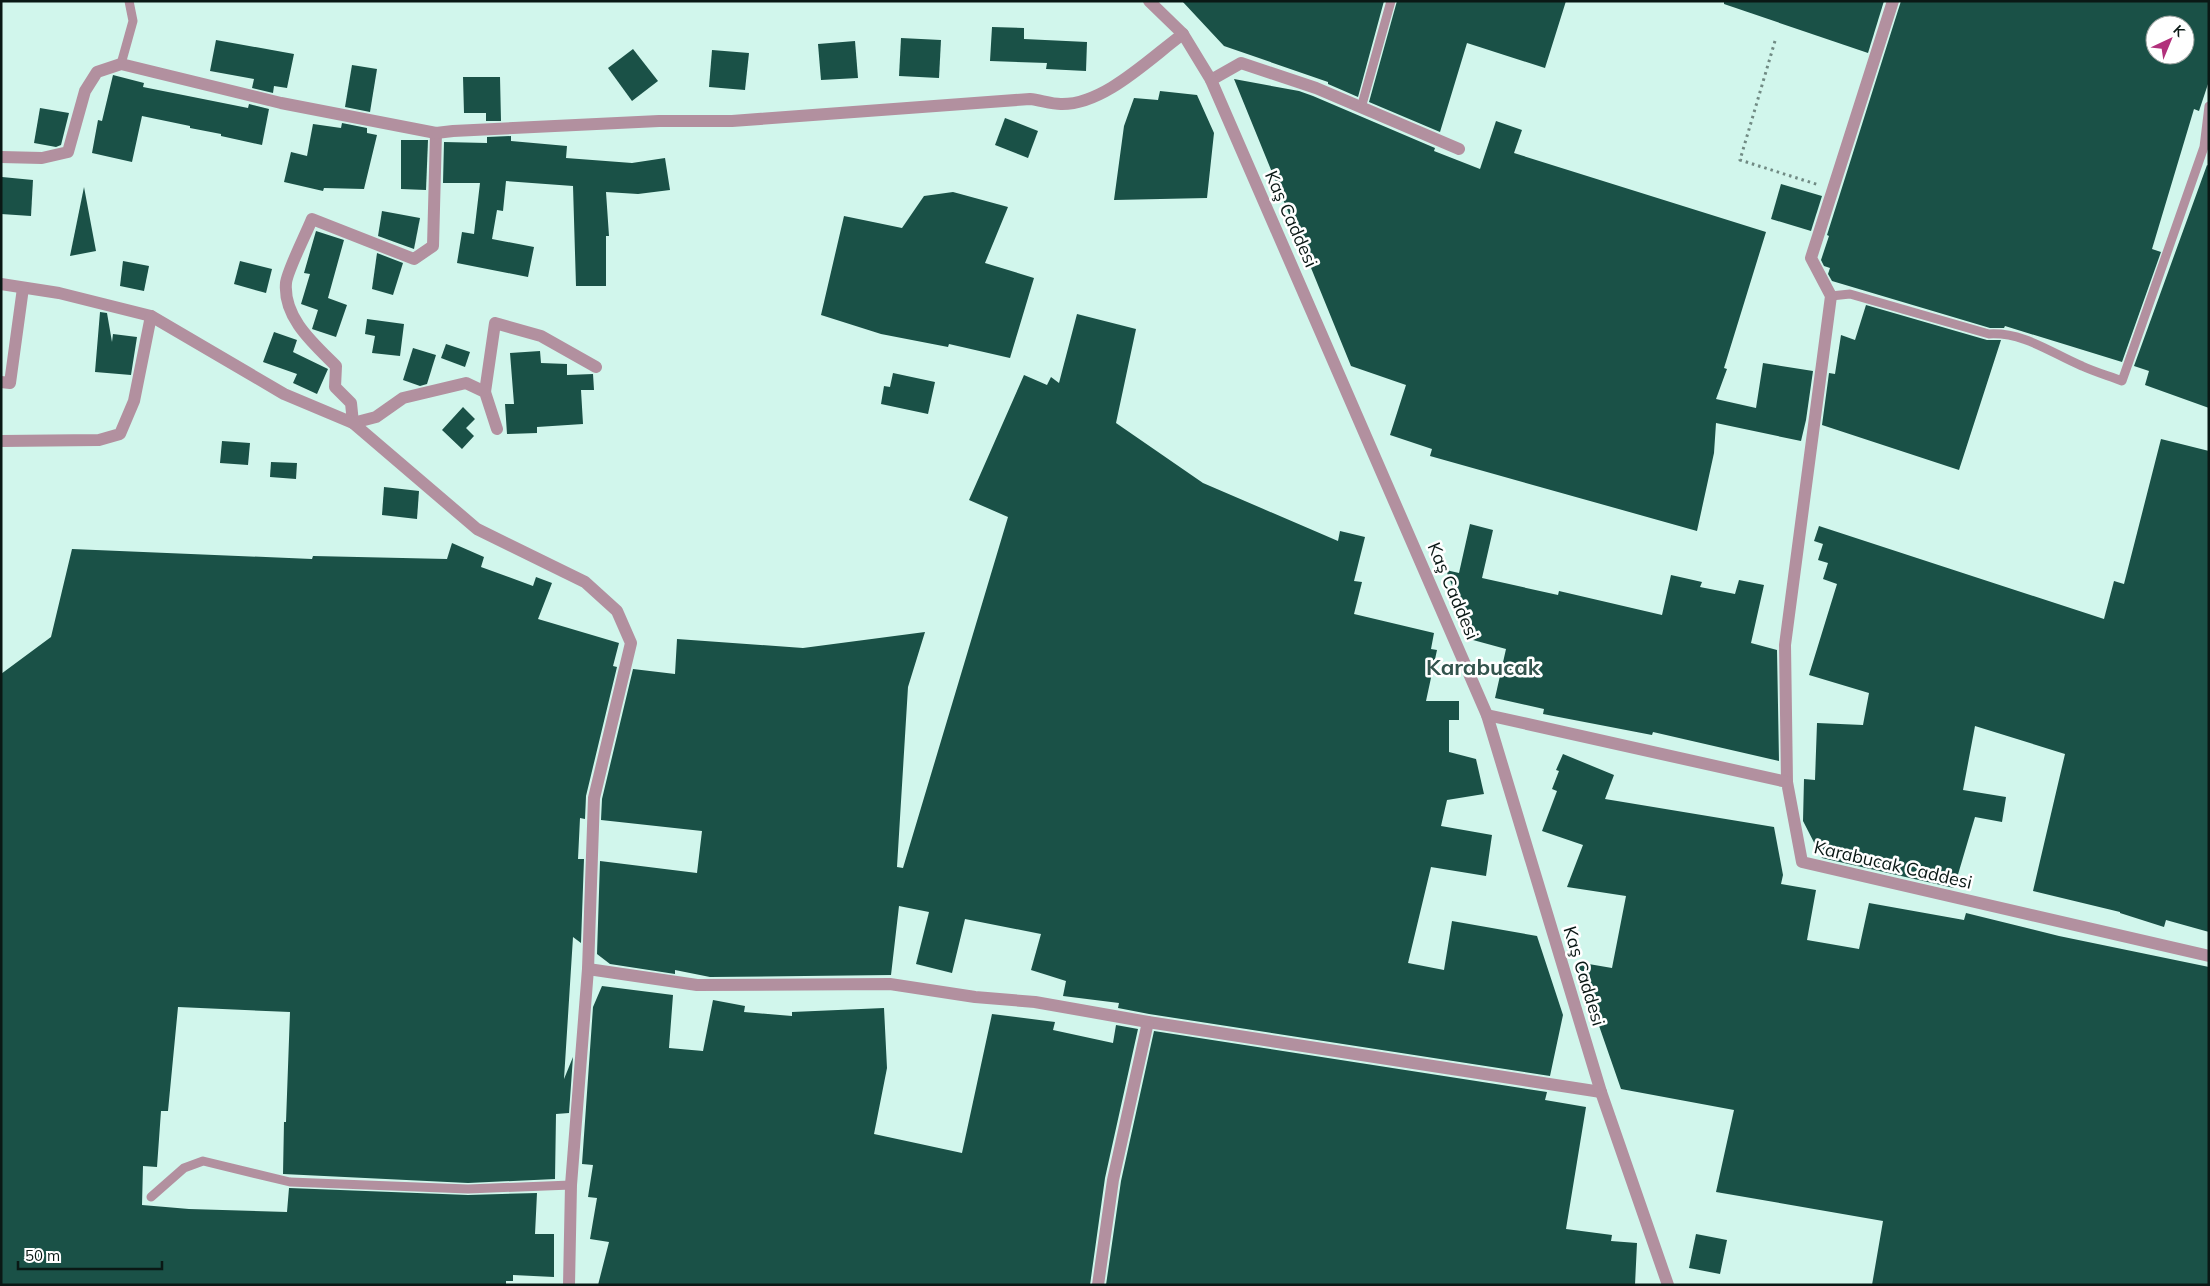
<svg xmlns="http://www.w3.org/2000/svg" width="2210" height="1286" viewBox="0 0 2210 1286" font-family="Mulish,sans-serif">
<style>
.building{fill:#1a5147;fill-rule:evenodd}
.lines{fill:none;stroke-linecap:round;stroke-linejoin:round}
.path{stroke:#708a83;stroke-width:3;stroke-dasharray:2.5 4;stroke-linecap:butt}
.service{stroke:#b2909f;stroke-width:9}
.minor{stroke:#b2909f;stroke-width:12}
.tertiary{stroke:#b2909f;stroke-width:12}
.labels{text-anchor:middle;stroke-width:5;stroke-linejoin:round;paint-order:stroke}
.street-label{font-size:18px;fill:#0a1815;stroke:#fff}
.district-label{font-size:22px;font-weight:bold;fill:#33544d;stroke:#fff}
</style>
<rect width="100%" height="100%" fill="#d1f6ec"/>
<g class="building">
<path d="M 1182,1 L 1384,1 L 1358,97 L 1328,84 L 1328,82 L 1224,46 Z"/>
<path d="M 1397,1 L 1566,1 L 1545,68 L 1467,43 L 1440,132 L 1369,102 Z"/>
<path d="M 1724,1 L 1884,1 L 1868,53 L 1724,4 Z"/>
<path d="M 1901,1 L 2209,1 L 2209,81 L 2199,111 L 2194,109 L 2152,249 L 2161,252 L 2122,362 L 2005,326 L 2004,328 L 1990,328 L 1832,281 L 1828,274 L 1830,268 L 1824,266 L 1821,260 L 1829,236 L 1827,235 ZM 2155,25 L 2185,25 L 2185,55 L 2155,55 Z"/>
<path d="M 992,27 L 1024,28 L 1024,39 L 1087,42 L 1086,71 L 1046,69 L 1047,63 L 990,61 Z"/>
<path d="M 901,38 L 941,40 L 939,78 L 899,76 Z"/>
<path d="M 216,40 L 294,54 L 287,88 L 274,86 L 273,93 L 252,88 L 254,79 L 210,71 Z"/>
<path d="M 855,41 L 858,78 L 821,80 L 818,44 Z"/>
<path d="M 633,49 L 658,81 L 632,101 L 608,68 Z"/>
<path d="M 712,50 L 749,53 L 745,90 L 709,87 Z"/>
<path d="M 352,65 L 377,69 L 370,112 L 345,107 Z"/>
<path d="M 113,75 L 144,83 L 143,87 L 248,108 L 249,104 L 269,109 L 262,145 L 221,136 L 221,134 L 190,128 L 190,126 L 142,116 L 132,162 L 92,153 L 98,120 L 102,121 Z"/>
<path d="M 463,77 L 500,77 L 501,121 L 486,121 L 486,113 L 464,113 Z"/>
<path d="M 1234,79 L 1299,91 L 1313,96 L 1435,148 L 1434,151 L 1480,169 L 1496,121 L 1522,130 L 1514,153 L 1766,232 L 1724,368 L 1727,369 L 1716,399 L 1756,408 L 1763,363 L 1813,371 L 1806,420 L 1801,441 L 1716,423 L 1714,453 L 1697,531 L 1430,456 L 1432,449 L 1390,435 L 1406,385 L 1351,366 Z"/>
<path d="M 1160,91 L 1197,95 L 1214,133 L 1207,198 L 1114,200 L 1124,126 L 1134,98 L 1158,100 Z"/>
<path d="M 40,108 L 69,113 L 61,145 L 56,147 L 34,143 Z"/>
<path d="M 1005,118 L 1038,131 L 1028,158 L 995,145 Z"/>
<path d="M 342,123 L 367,128 L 367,133 L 377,135 L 364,189 L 324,188 L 323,191 L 284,182 L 291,152 L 307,156 L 313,124 L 341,128 Z"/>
<path d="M 511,136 L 511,141 L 567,146 L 566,158 L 632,163 L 665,158 L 670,190 L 638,194 L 606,192 L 609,236 L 606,236 L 606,286 L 576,286 L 573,186 L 506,181 L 503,211 L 497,210 L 492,239 L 534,247 L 528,277 L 457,263 L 462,232 L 474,234 L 480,183 L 443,183 L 444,142 L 487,143 L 487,137 Z"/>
<path d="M 401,140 L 428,140 L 426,190 L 401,189 Z"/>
<path d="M 2207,165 L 2209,166 L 2209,408 L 2145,385 L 2149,371 L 2134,366 Z"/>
<path d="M 2,177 L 33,180 L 31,216 L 1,214 Z"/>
<path d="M 1781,184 L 1822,196 L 1811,231 L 1771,219 Z"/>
<path d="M 84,187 L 96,251 L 70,256 Z"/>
<path d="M 953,192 L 1008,207 L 985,263 L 1034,278 L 1010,358 L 949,344 L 948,347 L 881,334 L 821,315 L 844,216 L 902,228 L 924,196 Z"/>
<path d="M 382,211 L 420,218 L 414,249 L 378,236 Z"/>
<path d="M 316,231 L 344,240 L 328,298 L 347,305 L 336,337 L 312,329 L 318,310 L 301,304 L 310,274 L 304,273 Z"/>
<path d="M 377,253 L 403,263 L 393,295 L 372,289 Z"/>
<path d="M 123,261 L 149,266 L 144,291 L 120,286 Z"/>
<path d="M 240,261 L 272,269 L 266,293 L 234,284 Z"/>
<path d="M 1866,305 L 1987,340 L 2001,340 L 1959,470 L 1822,425 L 1829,373 L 1835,374 L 1841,335 L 1855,340 Z"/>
<path d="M 100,312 L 107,313 L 112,342 L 113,334 L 137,337 L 131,375 L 95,372 Z"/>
<path d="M 1077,314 L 1136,329 L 1116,423 L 1203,483 L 1338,541 L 1340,531 L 1365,537 L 1354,581 L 1362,582 L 1354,614 L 1434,633 L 1431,649 L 1437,650 L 1426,701 L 1459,701 L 1459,720 L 1449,720 L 1449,752 L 1476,759 L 1484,794 L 1447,800 L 1441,826 L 1492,835 L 1486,876 L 1431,867 L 1408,963 L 1444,970 L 1452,921 L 1537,936 L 1563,1015 L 1550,1076 L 1149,1014 L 1118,1008 L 1119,1003 L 1063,996 L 1066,981 L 1031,970 L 1041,934 L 965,919 L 952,973 L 916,964 L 929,912 L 899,906 L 891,975 L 710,977 L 675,970 L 675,974 L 610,964 L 597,954 L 600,861 L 697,873 L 702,831 L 601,820 L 602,799 L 633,669 L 675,674 L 677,639 L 803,648 L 925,632 L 908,687 L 897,867 L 903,868 L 1008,517 L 969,500 L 1024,375 L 1047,385 L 1051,377 L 1059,383 Z"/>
<path d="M 367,319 L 404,324 L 400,356 L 372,353 L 375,336 L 365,334 Z"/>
<path d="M 274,332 L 297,340 L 293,352 L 328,369 L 317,394 L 293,383 L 297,374 L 263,362 Z"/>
<path d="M 446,344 L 470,352 L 465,367 L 441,358 Z"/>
<path d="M 413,348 L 436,355 L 427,384 L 420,386 L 403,380 Z"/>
<path d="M 540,351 L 541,363 L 567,364 L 567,375 L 593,374 L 594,390 L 581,390 L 583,424 L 537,427 L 537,433 L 507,434 L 505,404 L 514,404 L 510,353 Z"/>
<path d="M 893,373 L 935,382 L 928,414 L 881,404 L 884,386 L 890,387 Z"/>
<path d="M 463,407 L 475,419 L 466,428 L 474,436 L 462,449 L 442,430 Z"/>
<path d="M 2161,439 L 2209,451 L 2209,932 L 2166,920 L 2164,927 L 2120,913 L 2120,912 L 2033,891 L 2065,754 L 1975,726 L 1963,790 L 2006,797 L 2002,822 L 1975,817 L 1954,888 L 1822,858 L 1803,821 L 1804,779 L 1815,780 L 1817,723 L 1863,725 L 1869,693 L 1809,675 L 1837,584 L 1823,579 L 1828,563 L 1818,560 L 1823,544 L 1814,541 L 1819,526 L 2104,619 L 2114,581 L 2124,584 Z"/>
<path d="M 222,441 L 250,443 L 248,465 L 220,463 Z"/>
<path d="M 271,462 L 297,463 L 296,479 L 270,477 Z"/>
<path d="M 384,487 L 419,491 L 417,519 L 382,515 Z"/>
<path d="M 1470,524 L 1493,530 L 1482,578 L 1558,595 L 1559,591 L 1662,615 L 1671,575 L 1702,582 L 1700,587 L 1735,594 L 1739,580 L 1764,585 L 1751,643 L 1777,650 L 1779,761 L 1653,732 L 1652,735 L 1543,714 L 1544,709 L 1495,698 L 1506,649 L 1473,640 L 1446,570 L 1459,573 Z"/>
<path d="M 452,543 L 484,557 L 481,567 L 533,586 L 536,577 L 552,583 L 538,619 L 619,643 L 613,666 L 617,667 L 586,796 L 585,819 L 580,818 L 578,859 L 584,859 L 581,943 L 573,937 L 564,1079 L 573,1057 L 569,1113 L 556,1114 L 555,1179 L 468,1183 L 283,1174 L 284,1122 L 286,1122 L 290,1012 L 178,1007 L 168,1111 L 161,1111 L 157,1167 L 143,1166 L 142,1205 L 189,1209 L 287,1212 L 289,1188 L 468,1195 L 537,1193 L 535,1234 L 554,1234 L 554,1277 L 513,1275 L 513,1281 L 506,1281 L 506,1285 L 1,1285 L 1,674 L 51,637 L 72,549 L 312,559 L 313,556 L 447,559 Z"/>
<path d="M 1563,754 L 1614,775 L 1605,799 L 1774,827 L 1783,875 L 1781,884 L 1816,890 L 1807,940 L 1859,949 L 1869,903 L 1964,920 L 1966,913 L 2059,936 L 2209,967 L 2209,1285 L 1872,1285 L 1883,1221 L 1716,1192 L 1734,1110 L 1621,1089 L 1597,1020 L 1595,1020 L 1577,962 L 1612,968 L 1626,896 L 1567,887 L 1583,845 L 1542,831 L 1557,791 L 1552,789 L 1559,771 L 1556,770 Z"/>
<path d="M 602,986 L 673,995 L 669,1048 L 703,1051 L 713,1000 L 745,1006 L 744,1012 L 792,1016 L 792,1012 L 884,1008 L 887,1068 L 874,1134 L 962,1153 L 992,1014 L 1055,1022 L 1053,1030 L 1113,1043 L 1116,1025 L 1138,1029 L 1105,1178 L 1090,1285 L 598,1285 L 609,1242 L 590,1239 L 597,1198 L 588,1197 L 593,1165 L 582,1164 L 593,1007 Z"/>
<path d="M 1154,1031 L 1547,1092 L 1545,1100 L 1586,1107 L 1566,1229 L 1612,1235 L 1611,1241 L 1637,1243 L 1635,1285 L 1106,1285 L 1121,1181 Z"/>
<path d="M 1696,1234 L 1727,1240 L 1720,1274 L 1689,1268 Z"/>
</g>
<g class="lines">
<path class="path" d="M 1775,41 L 1740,160 L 1819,185"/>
<g class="service">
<path d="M 121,64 L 133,21 L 129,1"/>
<path d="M 1361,108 L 1391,1"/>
<path d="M 1831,296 L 1850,294 L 1989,334 C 2024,332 2051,353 2082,366 C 2095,372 2109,376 2122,381 L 2204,147 L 2209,106"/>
<path d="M 151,1197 L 184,1168 L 203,1161 L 290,1182 L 468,1189 L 571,1185"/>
</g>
<g class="minor">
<path d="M 1211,80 L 1241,63 L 1316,88 L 1459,149"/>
<path d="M 436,133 L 433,246 L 414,259 L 312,219 C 307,232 287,271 286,283 C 283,318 314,344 336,366 L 335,387 L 351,403 L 353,423 L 376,417 L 403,398 L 466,383 L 485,392 L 497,429"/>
<path d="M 1,157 L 42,158 L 68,152 L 85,91 L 97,72 L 121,64 L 281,103 L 436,133 L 453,131 L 659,121 L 732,121 L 1030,99 C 1040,100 1051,104 1061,104 C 1104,105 1150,58 1183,34"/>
<path d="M 1,284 L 59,293 L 151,316 L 284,394 L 353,423 L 477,529 L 585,582 L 617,611 L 631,643 L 594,798 L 588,969 L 571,1185 L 569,1285"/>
<path d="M 1,382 L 10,383 L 23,288"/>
<path d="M 485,392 L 495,323 L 541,336 L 596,367"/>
<path d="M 1,441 L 99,440 L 120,434 L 134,401 L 151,316"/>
<path d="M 1787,782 L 1785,645 L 1831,296 L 1811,258 L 1893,1"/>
<path d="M 588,969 L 697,985 L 890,984 L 975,997 L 1035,1002 L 1148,1022 L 1601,1092"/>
<path d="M 1098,1285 L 1113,1180 L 1148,1022"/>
</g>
<g class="tertiary">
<path d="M 1149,1 L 1183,34 L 1211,80 L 1487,715 L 1601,1092 L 1668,1285"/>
<path d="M 1487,715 L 1787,782 L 1802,862 L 2209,956"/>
</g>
</g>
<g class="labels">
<g class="street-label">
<text transform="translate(1291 219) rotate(66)" y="6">Kaş Caddesi</text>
<text transform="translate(1453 591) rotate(67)" y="6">Kaş Caddesi</text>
<text transform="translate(1893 865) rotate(13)" y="6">Karabucak Caddesi</text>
<text transform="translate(1584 976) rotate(73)" y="6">Kaş Caddesi</text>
</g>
<g class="district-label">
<text x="1483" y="675">Karabucak</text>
</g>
</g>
<rect width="2210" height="1286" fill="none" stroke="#0a1815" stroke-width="5"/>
<g transform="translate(2170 40) rotate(44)"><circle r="24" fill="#ffffff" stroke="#9da3a1"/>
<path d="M0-4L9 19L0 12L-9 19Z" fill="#b1307b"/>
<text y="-8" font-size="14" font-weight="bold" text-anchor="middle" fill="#0a1815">K</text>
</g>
<path d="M18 1261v8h144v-8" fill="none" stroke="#0a1815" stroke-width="2.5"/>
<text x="25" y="1261" font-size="15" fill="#0a1815" stroke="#ffffff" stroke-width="4" paint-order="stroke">50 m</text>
</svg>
